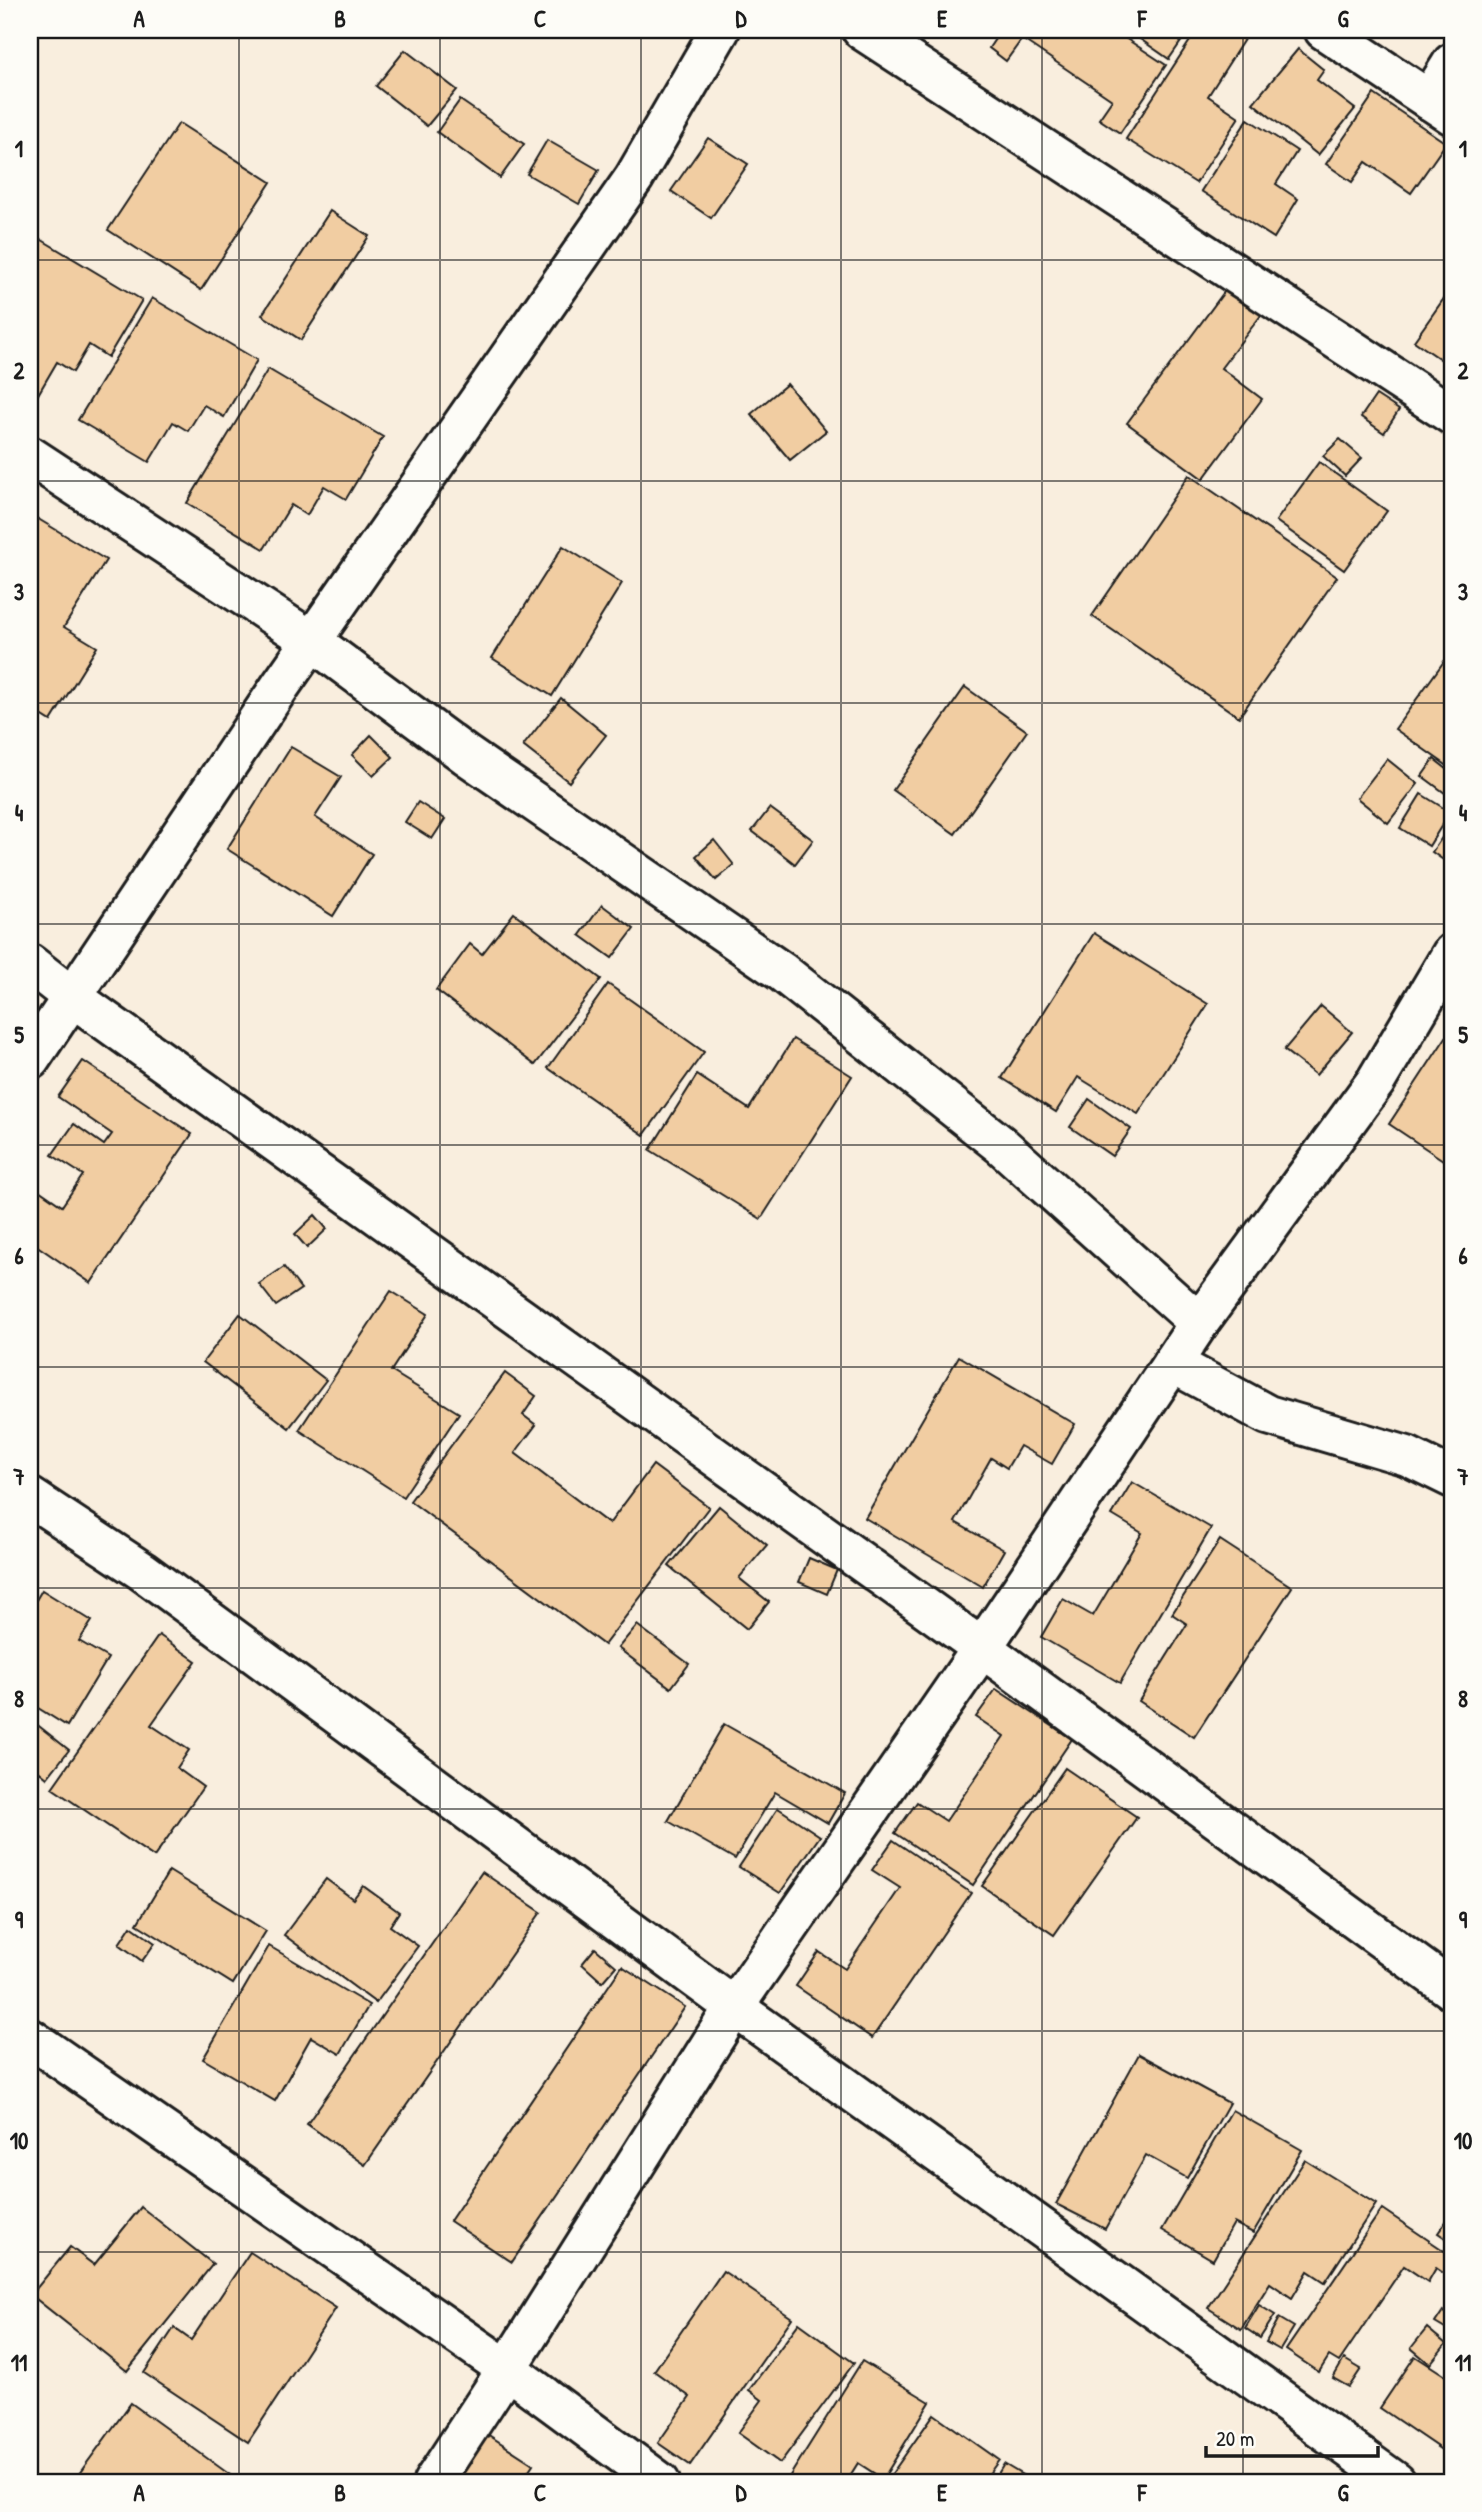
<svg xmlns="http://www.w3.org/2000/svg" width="1482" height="2512" viewBox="0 0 1482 2512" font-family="'Patrick Hand',sans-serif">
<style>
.building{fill:#f1cda2;stroke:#1c1c1c;stroke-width:2}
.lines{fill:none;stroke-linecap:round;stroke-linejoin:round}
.minor-casing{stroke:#1c1c1c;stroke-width:44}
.minor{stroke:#fdfcf7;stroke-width:38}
.grid{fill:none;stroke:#1c1c1c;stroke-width:2;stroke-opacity:0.55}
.neatline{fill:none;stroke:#1c1c1c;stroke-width:2.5}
.grid-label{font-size:23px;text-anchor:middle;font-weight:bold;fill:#1c1c1c}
</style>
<rect width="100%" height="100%" fill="#f9eede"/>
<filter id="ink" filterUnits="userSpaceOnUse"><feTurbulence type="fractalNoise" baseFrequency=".0143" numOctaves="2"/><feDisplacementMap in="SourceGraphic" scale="14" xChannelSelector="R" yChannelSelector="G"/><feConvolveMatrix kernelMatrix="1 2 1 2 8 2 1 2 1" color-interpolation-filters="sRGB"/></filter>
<g filter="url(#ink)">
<g class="building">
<path d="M 1001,30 L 1113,30 L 1166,65 L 1120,133 L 1099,119 L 1112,100 L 1022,39 L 1006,61 L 989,48 Z"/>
<path d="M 1127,30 L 1189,30 L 1169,59 Z"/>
<path d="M 1197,30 L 1250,30 L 1208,96 L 1239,117 L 1196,183 L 1126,139 Z"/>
<path d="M 1298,49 L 1324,70 L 1317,80 L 1355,109 L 1318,155 L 1253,103 Z"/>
<path d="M 405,50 L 457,90 L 427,126 L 376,86 Z"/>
<path d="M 1374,94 L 1446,143 L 1411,193 L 1366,162 L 1352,182 L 1326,164 Z"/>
<path d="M 460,100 L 524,144 L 500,178 L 437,132 Z"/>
<path d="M 1248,119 L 1297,151 L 1276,184 L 1298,199 L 1274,238 L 1201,191 Z"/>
<path d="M 179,123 L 271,182 L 201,290 L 108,230 Z"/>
<path d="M 708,138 L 748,164 L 711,218 L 671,191 Z"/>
<path d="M 547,140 L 599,170 L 579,204 L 527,174 Z"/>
<path d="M 330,211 L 369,236 L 301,340 L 262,315 Z"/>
<path d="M 37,237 L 142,300 L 108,357 L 89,345 L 73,372 L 57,362 L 33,403 L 30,401 L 30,249 Z"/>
<path d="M 1230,284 L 1265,310 L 1221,368 L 1262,399 L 1203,479 L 1127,423 Z"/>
<path d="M 1452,287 L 1452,367 L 1414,341 Z"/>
<path d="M 152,298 L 257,360 L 224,417 L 204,405 L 188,431 L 173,422 L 149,462 L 78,420 Z"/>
<path d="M 268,369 L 383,437 L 346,499 L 324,486 L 307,515 L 291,505 L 264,549 L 187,503 Z"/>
<path d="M 787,384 L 826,431 L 790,460 L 751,414 Z"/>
<path d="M 1376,395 L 1399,410 L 1384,433 L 1361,417 Z"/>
<path d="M 1340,439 L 1362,458 L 1345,476 L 1323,456 Z"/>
<path d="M 1319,462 L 1387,511 L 1344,570 L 1276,521 Z"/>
<path d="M 1189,475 L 1337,577 L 1239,717 L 1092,616 Z"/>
<path d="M 30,514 L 106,560 L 64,627 L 97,647 L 51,721 L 30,708 Z"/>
<path d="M 563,546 L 622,583 L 552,696 L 492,658 Z"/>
<path d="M 1450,653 L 1452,654 L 1452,769 L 1395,729 Z"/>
<path d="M 965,687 L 1027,731 L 955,834 L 893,790 Z"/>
<path d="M 561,698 L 606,735 L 569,782 L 523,746 Z"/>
<path d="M 371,735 L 393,757 L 373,776 L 352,755 Z"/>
<path d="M 291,747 L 341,777 L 315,817 L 372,854 L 333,916 L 227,849 Z"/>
<path d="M 1387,759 L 1418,784 L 1388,823 L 1357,798 Z"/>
<path d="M 1434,759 L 1452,773 L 1452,791 L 1449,796 L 1422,776 Z"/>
<path d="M 1421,794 L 1450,812 L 1429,846 L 1400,828 Z"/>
<path d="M 418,802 L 445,819 L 432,839 L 405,822 Z"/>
<path d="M 770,808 L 813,840 L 795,864 L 752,831 Z"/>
<path d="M 1452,823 L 1452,866 L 1432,852 Z"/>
<path d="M 714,840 L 734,865 L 716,880 L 696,856 Z"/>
<path d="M 602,905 L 634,929 L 612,958 L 580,935 Z"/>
<path d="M 514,913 L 601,979 L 535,1065 L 436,990 L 470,944 L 482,954 Z"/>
<path d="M 1094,933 L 1208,1004 L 1138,1114 L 1078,1077 L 1056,1112 L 1002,1078 Z"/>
<path d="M 608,984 L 704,1052 L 644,1135 L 548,1068 Z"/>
<path d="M 1321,1006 L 1352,1032 L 1316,1075 L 1284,1050 Z"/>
<path d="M 1452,1028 L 1452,1166 L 1389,1124 Z"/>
<path d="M 793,1039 L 852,1076 L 761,1219 L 650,1150 L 697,1075 L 749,1109 Z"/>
<path d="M 83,1061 L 192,1134 L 91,1283 L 30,1241 L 30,1184 L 62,1206 L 83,1175 L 52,1155 L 74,1124 L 104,1145 L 112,1134 L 58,1097 Z"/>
<path d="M 1089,1099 L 1131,1129 L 1112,1156 L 1070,1127 Z"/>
<path d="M 315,1215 L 327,1229 L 307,1248 L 295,1234 Z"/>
<path d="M 284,1267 L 301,1289 L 276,1306 L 259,1284 Z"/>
<path d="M 391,1291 L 428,1314 L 391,1371 L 459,1413 L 403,1497 L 299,1430 Z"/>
<path d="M 240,1314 L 326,1380 L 289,1428 L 203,1362 Z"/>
<path d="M 959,1356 L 1075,1424 L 1052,1464 L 1020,1446 L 1007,1468 L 991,1458 L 955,1522 L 1004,1550 L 983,1587 L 865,1518 Z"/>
<path d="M 505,1373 L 536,1396 L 523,1415 L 536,1425 L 515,1453 L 609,1524 L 653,1465 L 709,1507 L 604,1645 L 410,1501 Z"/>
<path d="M 1132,1482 L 1211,1528 L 1120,1683 L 1041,1637 L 1063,1599 L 1093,1616 L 1142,1533 L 1112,1515 Z"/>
<path d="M 719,1506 L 767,1545 L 739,1578 L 769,1602 L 747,1629 L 669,1566 Z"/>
<path d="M 1220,1540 L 1292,1587 L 1194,1737 L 1139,1701 L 1187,1624 L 1172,1614 Z"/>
<path d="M 809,1558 L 837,1570 L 827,1594 L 799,1582 Z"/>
<path d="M 42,1590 L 92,1621 L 79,1641 L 108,1658 L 67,1726 L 30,1703 L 30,1610 Z"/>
<path d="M 637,1625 L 689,1664 L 671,1688 L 618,1648 Z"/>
<path d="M 159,1635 L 196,1661 L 151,1725 L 189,1750 L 177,1768 L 203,1787 L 154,1857 L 52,1788 Z"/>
<path d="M 996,1689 L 1072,1739 L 973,1885 L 895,1833 L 917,1802 L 946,1821 L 1004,1736 L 976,1717 Z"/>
<path d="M 30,1719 L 69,1750 L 47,1778 L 30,1764 Z"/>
<path d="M 724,1724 L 845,1793 L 828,1823 L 775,1792 L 735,1859 L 668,1821 Z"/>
<path d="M 1065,1768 L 1137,1817 L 1054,1935 L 982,1886 Z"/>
<path d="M 778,1808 L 820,1836 L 780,1893 L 739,1867 Z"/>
<path d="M 893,1840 L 971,1893 L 872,2038 L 796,1986 L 819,1952 L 845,1969 L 900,1888 L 872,1870 Z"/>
<path d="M 169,1871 L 266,1931 L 233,1984 L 137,1924 Z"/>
<path d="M 482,1872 L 541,1912 L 365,2165 L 307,2124 Z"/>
<path d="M 326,1879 L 353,1899 L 363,1886 L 399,1912 L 390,1926 L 418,1946 L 376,2003 L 284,1935 Z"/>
<path d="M 131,1926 L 155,1943 L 142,1961 L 119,1944 Z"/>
<path d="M 269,1946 L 369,2005 L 340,2054 L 311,2037 L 275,2101 L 203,2059 Z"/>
<path d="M 595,1948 L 616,1966 L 602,1982 L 582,1964 Z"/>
<path d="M 622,1966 L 685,2007 L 512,2262 L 450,2221 Z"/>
<path d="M 1139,2054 L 1229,2103 L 1187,2178 L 1146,2155 L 1105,2229 L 1056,2204 Z"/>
<path d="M 1232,2110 L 1302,2150 L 1253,2233 L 1234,2223 L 1213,2260 L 1162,2230 Z"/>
<path d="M 1305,2160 L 1376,2204 L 1325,2282 L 1308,2271 L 1292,2298 L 1270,2283 L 1241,2329 L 1208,2308 Z"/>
<path d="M 141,2207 L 213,2264 L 127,2371 L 31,2295 L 70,2247 L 94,2265 Z"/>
<path d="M 1382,2209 L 1452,2256 L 1452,2279 L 1436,2268 L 1428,2282 L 1404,2266 L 1339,2362 L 1329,2356 L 1319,2372 L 1286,2350 Z"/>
<path d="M 1452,2213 L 1452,2252 L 1446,2247 L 1451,2242 L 1438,2233 Z"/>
<path d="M 250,2252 L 336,2308 L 248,2442 L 144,2373 L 174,2328 L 191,2340 Z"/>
<path d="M 723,2271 L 792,2318 L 690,2465 L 658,2443 L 690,2397 L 654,2371 Z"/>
<path d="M 1259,2305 L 1275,2315 L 1260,2338 L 1245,2328 Z"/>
<path d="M 1443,2311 L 1452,2318 L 1452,2333 L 1435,2323 Z"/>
<path d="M 1279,2318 L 1294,2327 L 1280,2350 L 1266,2342 Z"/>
<path d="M 799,2323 L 854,2363 L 780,2463 L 738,2433 L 762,2400 L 749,2390 Z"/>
<path d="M 1427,2328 L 1446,2344 L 1430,2364 L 1411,2348 Z"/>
<path d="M 1415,2356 L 1452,2380 L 1452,2457 L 1380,2408 Z"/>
<path d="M 1344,2359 L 1361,2369 L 1349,2387 L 1333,2378 Z"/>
<path d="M 862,2361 L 930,2402 L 883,2479 L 858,2463 L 846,2482 L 786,2482 Z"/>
<path d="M 131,2403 L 233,2477 L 228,2482 L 73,2482 Z"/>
<path d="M 934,2414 L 999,2460 L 983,2482 L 886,2482 Z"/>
<path d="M 484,2432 L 533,2464 L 521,2482 L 450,2482 Z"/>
<path d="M 1004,2464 L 1034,2482 L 993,2482 Z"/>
</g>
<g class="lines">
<defs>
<g id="minor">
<path d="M 862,30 L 1452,415"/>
<path d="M 1324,30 L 1452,115"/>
<path d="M 1429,100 L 1452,63"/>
<path d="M 30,456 L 312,641 L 466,755 L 782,972 L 1001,1145 L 1199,1323"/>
<path d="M 30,964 L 71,996 L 982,1648 L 1452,1990"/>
<path d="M 30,1060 L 281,685 L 634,178 L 720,30"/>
<path d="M 1172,1363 L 1268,1415 L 1407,1456 L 1452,1478"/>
<path d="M 30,1497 L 142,1571 L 734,2007 L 1396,2482"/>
<path d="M 30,2038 L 507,2369 L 660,2482"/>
<path d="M 433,2482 L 507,2369 L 734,2007 L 982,1648 L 1199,1323 L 1376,1081 L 1452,953"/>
</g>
</defs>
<use href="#minor" class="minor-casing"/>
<use href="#minor" class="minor"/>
</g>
</g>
<path class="grid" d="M 239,30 L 239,2482M 440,30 L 440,2482M 641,30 L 641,2482M 841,30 L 841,2482M 1042,30 L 1042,2482M 1243,30 L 1243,2482M 30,260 L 1452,260M 30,481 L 1452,481M 30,703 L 1452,703M 30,924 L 1452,924M 30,1145 L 1452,1145M 30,1367 L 1452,1367M 30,1588 L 1452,1588M 30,1809 L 1452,1809M 30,2031 L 1452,2031M 30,2252 L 1452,2252"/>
<rect width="1482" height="2512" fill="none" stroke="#fdfcf7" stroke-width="77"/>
<path d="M1206 2446v10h172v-10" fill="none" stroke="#1c1c1c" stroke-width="3.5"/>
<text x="1216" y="2446" font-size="21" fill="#1c1c1c" stroke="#fdfcf7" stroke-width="5" paint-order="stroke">20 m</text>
<rect x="38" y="38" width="1406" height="2436" class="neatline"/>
<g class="grid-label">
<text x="139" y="27">A</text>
<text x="340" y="27">B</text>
<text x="540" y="27">C</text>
<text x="741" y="27">D</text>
<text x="942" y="27">E</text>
<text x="1142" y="27">F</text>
<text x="1343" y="27">G</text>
<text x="19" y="157">1</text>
<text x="1463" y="157">1</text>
<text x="19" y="379">2</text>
<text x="1463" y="379">2</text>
<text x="19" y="600">3</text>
<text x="1463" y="600">3</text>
<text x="19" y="821">4</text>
<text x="1463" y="821">4</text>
<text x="19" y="1043">5</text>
<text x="1463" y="1043">5</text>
<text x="19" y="1264">6</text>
<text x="1463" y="1264">6</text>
<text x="19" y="1485">7</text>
<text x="1463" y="1485">7</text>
<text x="19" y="1707">8</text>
<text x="1463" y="1707">8</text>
<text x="19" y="1928">9</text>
<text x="1463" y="1928">9</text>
<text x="19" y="2149">10</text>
<text x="1463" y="2149">10</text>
<text x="19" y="2371">11</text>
<text x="1463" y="2371">11</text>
<text x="139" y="2501">A</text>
<text x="340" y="2501">B</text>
<text x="540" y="2501">C</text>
<text x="741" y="2501">D</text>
<text x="942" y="2501">E</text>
<text x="1142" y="2501">F</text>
<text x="1343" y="2501">G</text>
</g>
</svg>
